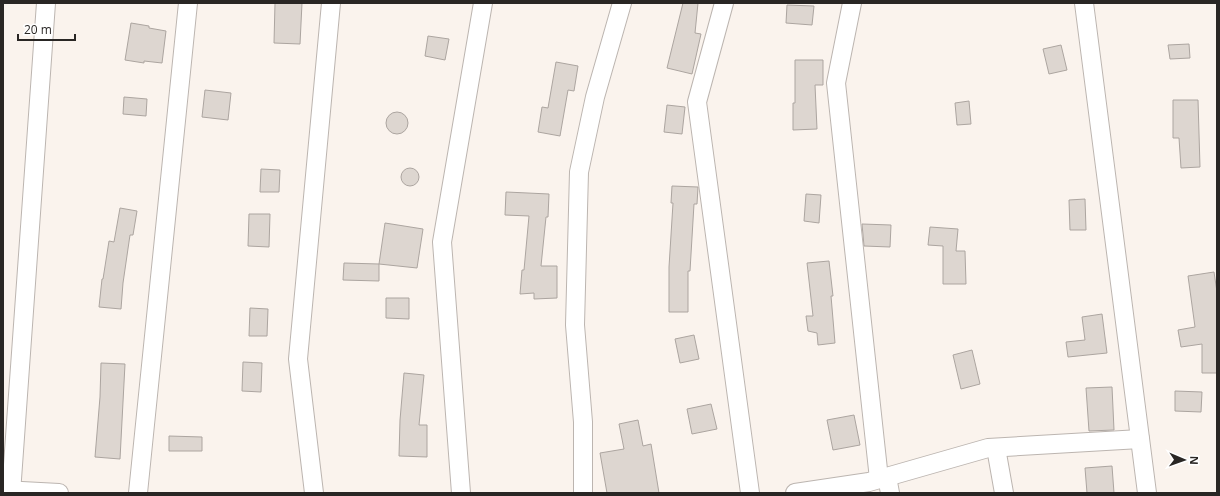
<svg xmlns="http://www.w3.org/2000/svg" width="1220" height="496" viewBox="0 0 1220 496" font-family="'Open Sans',sans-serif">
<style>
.building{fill:#ddd6d0;stroke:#aca5a0}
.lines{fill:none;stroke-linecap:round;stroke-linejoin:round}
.street-casing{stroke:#bcb5b0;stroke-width:20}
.street{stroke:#fff;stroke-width:18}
</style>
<rect width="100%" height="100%" fill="#faf3ed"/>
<g class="building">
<path d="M 275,3 L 302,3 L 300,44 L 274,43 Z"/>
<path d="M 683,3 L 698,3 L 695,33 L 701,34 L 692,74 L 667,68 Z"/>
<path d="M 787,5 L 814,6 L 812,25 L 786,23 Z"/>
<path d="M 131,23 L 149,26 L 149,28 L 166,31 L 162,63 L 144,61 L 144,63 L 125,60 Z"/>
<path d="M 428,36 L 449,39 L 445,60 L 425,56 Z"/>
<path d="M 1189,44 L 1190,58 L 1170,59 L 1168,45 Z"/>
<path d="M 1061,45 L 1067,70 L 1049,74 L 1043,49 Z"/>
<path d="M 795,60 L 823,60 L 823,85 L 815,85 L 817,129 L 793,130 L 793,103 L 795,103 Z"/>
<path d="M 556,62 L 578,66 L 574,91 L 568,90 L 560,136 L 538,132 L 542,107 L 548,108 Z"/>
<path d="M 205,90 L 231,93 L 228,120 L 202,117 Z"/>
<path d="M 124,97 L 147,99 L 146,116 L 123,114 Z"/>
<path d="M 1173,100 L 1198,100 L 1200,167 L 1181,168 L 1179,138 L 1173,138 Z"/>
<path d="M 969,101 L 971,124 L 957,125 L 955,103 Z"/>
<path d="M 667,105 L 685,107 L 682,134 L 664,132 Z"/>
<circle cx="397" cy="123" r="11"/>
<circle cx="410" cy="177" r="9"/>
<path d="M 261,169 L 280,170 L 279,192 L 260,192 Z"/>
<path d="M 672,186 L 698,187 L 697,204 L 694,204 L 690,271 L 688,271 L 688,312 L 669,312 L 669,267 L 673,203 L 671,203 Z"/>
<path d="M 506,192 L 549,194 L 548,217 L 546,217 L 541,266 L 557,266 L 557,298 L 534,299 L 534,293 L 520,294 L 522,270 L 524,270 L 529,216 L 505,215 Z"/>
<path d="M 806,194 L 821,195 L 819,223 L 804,221 Z"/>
<path d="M 1085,199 L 1086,230 L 1070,230 L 1069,200 Z"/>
<path d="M 120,208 L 137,211 L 133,235 L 130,235 L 123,283 L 121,309 L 99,307 L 102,279 L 103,279 L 109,241 L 114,242 Z"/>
<path d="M 249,214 L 270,214 L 269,247 L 248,246 Z"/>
<path d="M 385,223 L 423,229 L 417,268 L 379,264 Z"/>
<path d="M 862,224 L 891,225 L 890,247 L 864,246 Z"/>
<path d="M 930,227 L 958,229 L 956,251 L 965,251 L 966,284 L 943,284 L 943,246 L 928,245 Z"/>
<path d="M 829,261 L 833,296 L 831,296 L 835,343 L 818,345 L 817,333 L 808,331 L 806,316 L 813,316 L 807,263 Z"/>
<path d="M 344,263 L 379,264 L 379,281 L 343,280 Z"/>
<path d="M 1214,272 L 1217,292 L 1217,373 L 1202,373 L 1202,344 L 1181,347 L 1178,330 L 1195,327 L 1188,276 Z"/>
<path d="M 386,298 L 409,298 L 409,319 L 386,318 Z"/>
<path d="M 250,308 L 268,309 L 267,336 L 249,336 Z"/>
<path d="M 1102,314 L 1107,353 L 1068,357 L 1066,342 L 1085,340 L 1082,317 Z"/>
<path d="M 694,335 L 699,359 L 680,363 L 675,339 Z"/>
<path d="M 972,350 L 980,384 L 961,389 L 953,355 Z"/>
<path d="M 243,362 L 262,363 L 261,392 L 242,391 Z"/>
<path d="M 101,363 L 125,364 L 120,459 L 95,457 L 100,397 Z"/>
<path d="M 404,373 L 424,375 L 419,425 L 427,425 L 427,457 L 399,456 L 400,420 Z"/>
<path d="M 1112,387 L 1114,430 L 1089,431 L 1086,388 Z"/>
<path d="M 1175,391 L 1202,392 L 1201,412 L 1175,411 Z"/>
<path d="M 711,404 L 717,429 L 692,434 L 687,409 Z"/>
<path d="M 854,415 L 860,445 L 833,450 L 827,420 Z"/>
<path d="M 638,420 L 643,446 L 651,444 L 659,493 L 607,493 L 600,453 L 624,449 L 619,424 Z"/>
<path d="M 169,436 L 202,437 L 202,451 L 169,451 Z"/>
<path d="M 1112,466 L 1114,493 L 1087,493 L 1085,468 Z"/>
</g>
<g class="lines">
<defs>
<g id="street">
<path d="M 724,3 L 697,102 L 750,493"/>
<path d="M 852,3 L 836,83 L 879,479"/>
<path d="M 1084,3 L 1147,493"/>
<path d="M 996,448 L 1004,493"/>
<path d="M 887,477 L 890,493"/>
<path d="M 3,490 L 59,493"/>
<path d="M 11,493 L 46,3"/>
<path d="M 138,493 L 188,3"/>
<path d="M 314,493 L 298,359 L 331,3"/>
<path d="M 461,493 L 442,242 L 483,3"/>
<path d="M 583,493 L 583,422 L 575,325 L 579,172 L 595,97 L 622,3"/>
<path d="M 795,493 L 869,482 L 988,448 L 1140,439"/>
</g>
</defs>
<use href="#street" class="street-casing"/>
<use href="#street" class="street"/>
</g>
<rect width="1220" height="496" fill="none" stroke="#292624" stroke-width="8"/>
<g transform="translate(1184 460) rotate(92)" stroke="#ffffff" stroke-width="3" paint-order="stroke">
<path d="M0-3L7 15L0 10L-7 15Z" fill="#292624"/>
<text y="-6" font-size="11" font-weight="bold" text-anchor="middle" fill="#292624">N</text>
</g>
<path d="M18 34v6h57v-6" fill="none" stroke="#292624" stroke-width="2"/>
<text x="24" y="34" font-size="12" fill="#292624" stroke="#ffffff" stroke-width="3" paint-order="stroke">20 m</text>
</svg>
